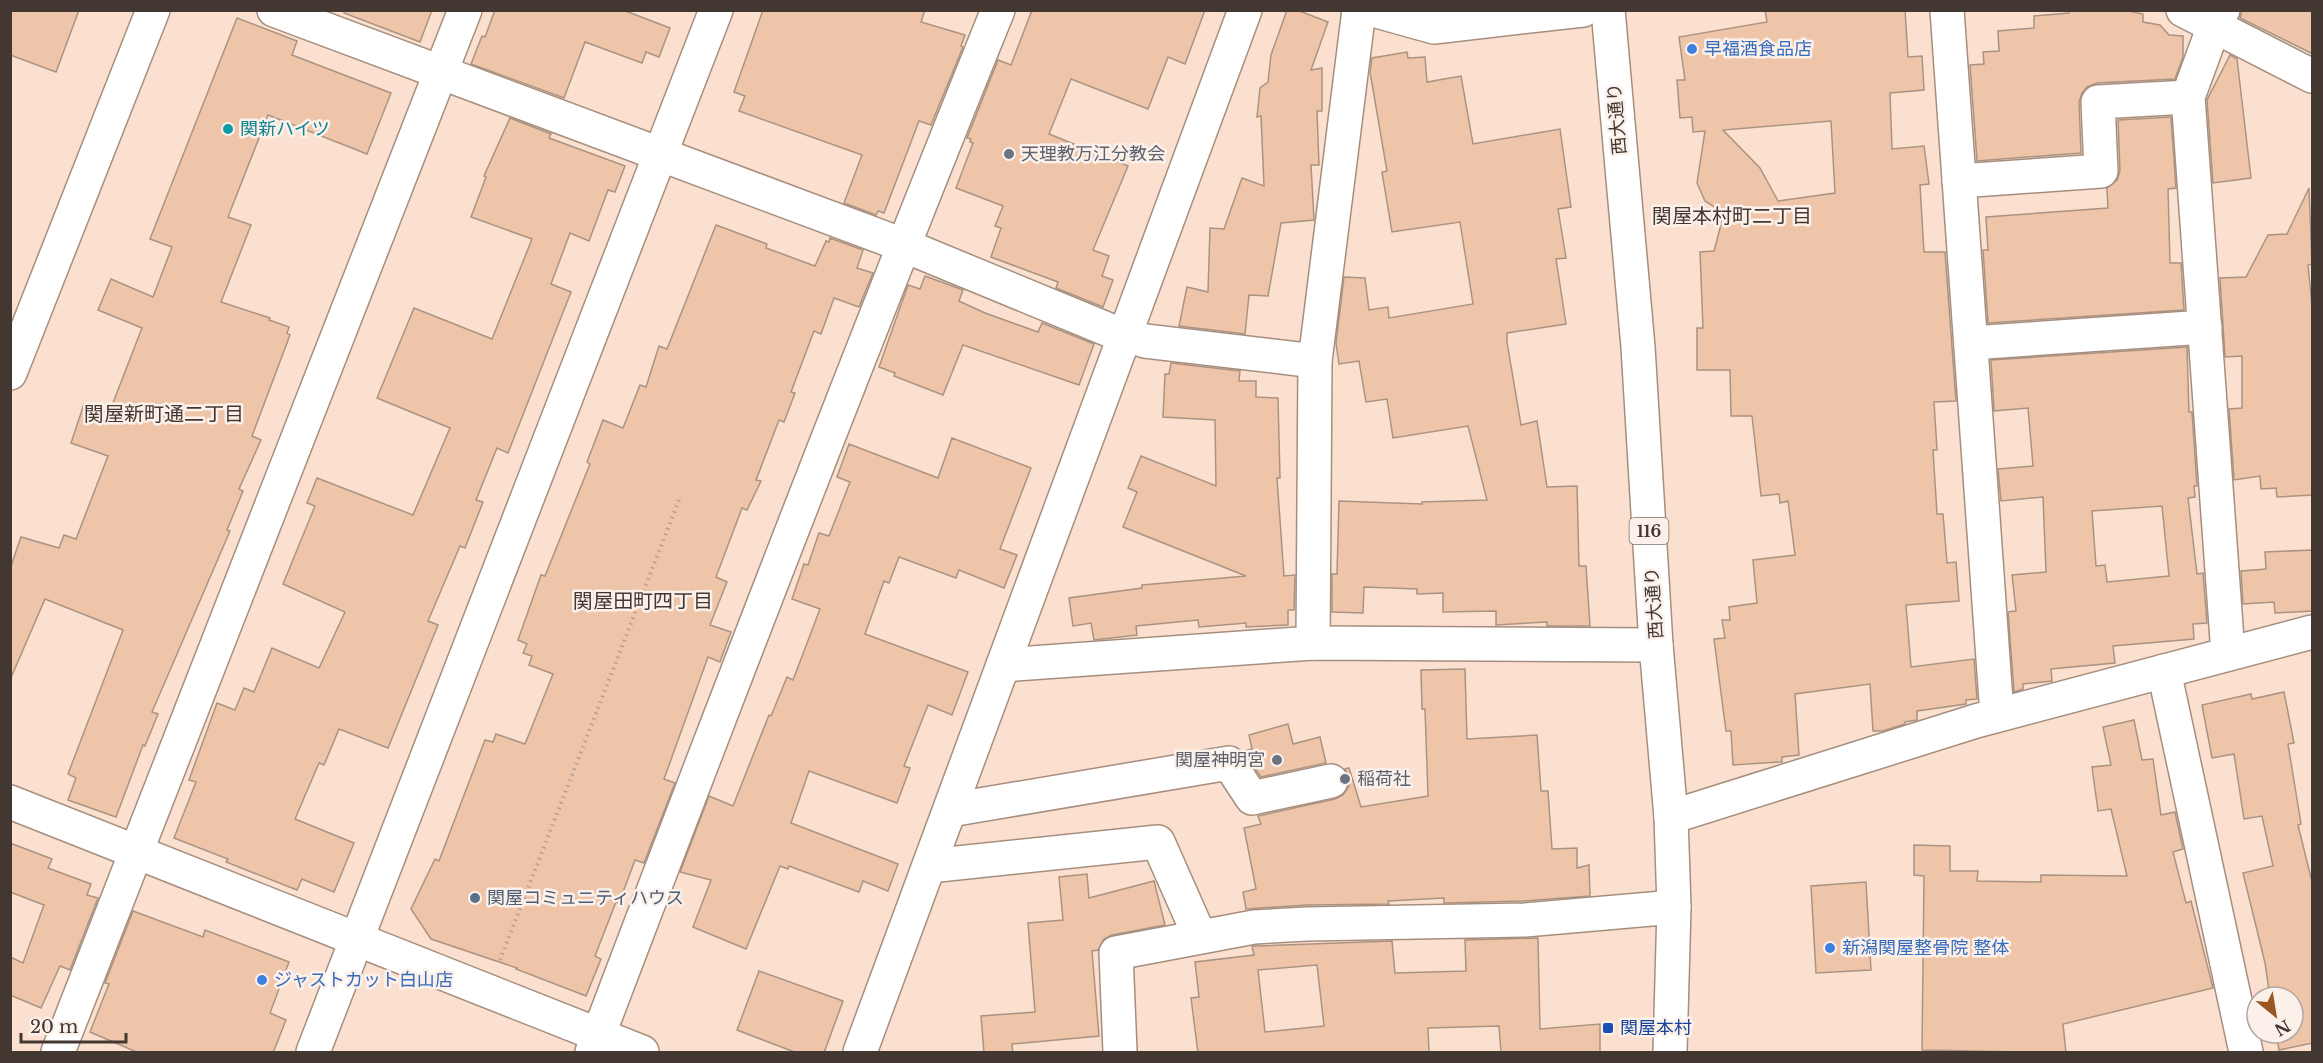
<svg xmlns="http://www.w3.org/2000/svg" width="2323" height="1063" viewBox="0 0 2323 1063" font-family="'Libre Baskerville','Noto Sans JP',serif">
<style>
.building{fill:#eec5a9;stroke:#ab9382;stroke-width:1.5;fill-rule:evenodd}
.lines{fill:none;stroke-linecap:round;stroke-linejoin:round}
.minor-casing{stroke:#a68e7e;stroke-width:36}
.highway-casing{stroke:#a68e7e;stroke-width:36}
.path{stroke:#b5a093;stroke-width:4;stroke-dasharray:1.5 4.5;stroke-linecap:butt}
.minor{stroke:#fff;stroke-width:33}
.highway{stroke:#fff;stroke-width:33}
.shop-dot{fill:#3f7fe0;stroke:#fcf1ea;stroke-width:2}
.culture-dot{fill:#0f9aa8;stroke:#fcf1ea;stroke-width:2}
.worship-dot{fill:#6b7280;stroke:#fcf1ea;stroke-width:2}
.service-dot{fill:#5c6f8a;stroke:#fcf1ea;stroke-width:2}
.transit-dot{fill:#1a4fb4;stroke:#fcf1ea;stroke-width:2}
.labels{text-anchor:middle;stroke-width:5;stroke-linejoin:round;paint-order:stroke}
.shield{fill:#fcf1ea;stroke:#7a7068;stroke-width:1.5}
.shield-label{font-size:16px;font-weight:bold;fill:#433831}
.shop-label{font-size:18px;fill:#366cbe;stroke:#fcf1ea;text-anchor:start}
.street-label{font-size:18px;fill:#433831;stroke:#fcf1ea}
.culture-label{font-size:18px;fill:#0d838f;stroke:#fcf1ea;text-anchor:start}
.worship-label{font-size:18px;fill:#5b616d;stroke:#fcf1ea;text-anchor:start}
.service-label{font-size:18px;fill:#4e5e75;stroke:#fcf1ea;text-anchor:start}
.transit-label{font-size:18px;fill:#164399;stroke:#fcf1ea;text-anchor:start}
.neighbourhood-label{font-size:20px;fill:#433831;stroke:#fcf1ea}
</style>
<rect width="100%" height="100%" fill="#fbe0cf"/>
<g class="building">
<path d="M 10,10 L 79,10 L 56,72 L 10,55 Z"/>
<path d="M 344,10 L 432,10 L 420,42 L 344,13 Z"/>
<path d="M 495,10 L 623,10 L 670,28 L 659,57 L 646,52 L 642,63 L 585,42 L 564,98 L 471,64 L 482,36 L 485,37 Z"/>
<path d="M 763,10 L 925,10 L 921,22 L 965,35 L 961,46 L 963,47 L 931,125 L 919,121 L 884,213 L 878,211 L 876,215 L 844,203 L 862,155 L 739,111 L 745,96 L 734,92 Z"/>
<path d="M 1032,10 L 1205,10 L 1185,64 L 1168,57 L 1148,109 L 1071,79 L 1049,134 L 1128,166 L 1093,250 L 1109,256 L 1102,276 L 1113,280 L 1103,307 L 1056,288 L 1058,282 L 991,257 L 1001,228 L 995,226 L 1003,206 L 956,188 L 973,143 L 970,142 L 971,139 L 967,138 L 998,60 L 1011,65 Z"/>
<path d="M 1287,10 L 1297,10 L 1328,22 L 1311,70 L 1322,68 L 1322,111 L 1317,111 L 1319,165 L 1311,165 L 1314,220 L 1281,223 L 1268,296 L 1249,295 L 1245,334 L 1179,326 L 1187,287 L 1208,292 L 1210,228 L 1224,229 L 1242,178 L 1264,186 L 1261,116 L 1257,117 L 1260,88 L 1268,82 L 1271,55 Z"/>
<path d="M 1765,10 L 1905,10 L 1908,57 L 1922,56 L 1924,90 L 1890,93 L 1892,149 L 1924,146 L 1929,184 L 1920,185 L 1924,252 L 1945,252 L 1956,401 L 1934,402 L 1937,450 L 1933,450 L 1937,514 L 1943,514 L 1947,563 L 1956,562 L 1959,601 L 1906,605 L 1911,667 L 1974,659 L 1977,699 L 1966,700 L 1966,704 L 1917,711 L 1917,720 L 1905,722 L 1905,724 L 1883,731 L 1873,731 L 1870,684 L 1795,694 L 1799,755 L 1782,757 L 1782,762 L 1733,765 L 1731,731 L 1726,731 L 1714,639 L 1725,638 L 1722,620 L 1730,620 L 1729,607 L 1757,603 L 1753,560 L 1795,555 L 1788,501 L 1780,503 L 1779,494 L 1761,496 L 1752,416 L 1731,416 L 1730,370 L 1697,370 L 1697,328 L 1703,328 L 1700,252 L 1714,251 L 1724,213 L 1705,201 L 1697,183 L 1705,131 L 1693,132 L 1692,117 L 1680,118 L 1677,80 L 1685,80 L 1679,37 L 1767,22 ZM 1831,121 L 1835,193 L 1778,201 L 1760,168 L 1723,130 Z"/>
<path d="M 2069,10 L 2124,10 L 2143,14 L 2143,22 L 2160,25 L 2169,35 L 2183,36 L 2183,57 L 2175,79 L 2097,83 L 2087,87 L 2082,93 L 2079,102 L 2081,153 L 1977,161 L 1970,65 L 1984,64 L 1983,52 L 1999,51 L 1998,31 L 2034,28 L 2034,16 L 2069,13 Z"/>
<path d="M 2242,10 L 2313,10 L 2313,54 L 2240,18 Z"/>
<path d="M 237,18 L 297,41 L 292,55 L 391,93 L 367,154 L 268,115 L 228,217 L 251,225 L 221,302 L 270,318 L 269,320 L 289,327 L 287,333 L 290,335 L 252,436 L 261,440 L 239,489 L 243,491 L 227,530 L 230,531 L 152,712 L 158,714 L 145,746 L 143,745 L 116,817 L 68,800 L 76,778 L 68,774 L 123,630 L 45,599 L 10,680 L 10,569 L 21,537 L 59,548 L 64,535 L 76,539 L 108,456 L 71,443 L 84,404 L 109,413 L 142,328 L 98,310 L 111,279 L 153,297 L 172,247 L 150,239 Z"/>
<path d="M 1407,52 L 1408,58 L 1425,57 L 1427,82 L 1461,76 L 1473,144 L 1560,129 L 1571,207 L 1558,209 L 1566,258 L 1556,259 L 1566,324 L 1507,333 L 1507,342 L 1521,425 L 1537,421 L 1547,487 L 1577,486 L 1579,566 L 1586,566 L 1590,626 L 1547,626 L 1547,622 L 1496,625 L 1496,611 L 1443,612 L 1443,593 L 1417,594 L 1417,589 L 1364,587 L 1363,613 L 1332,612 L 1332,574 L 1337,574 L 1339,501 L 1422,504 L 1422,502 L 1487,500 L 1468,426 L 1393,438 L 1387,399 L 1366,402 L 1359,361 L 1339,364 L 1336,343 L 1344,277 L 1365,278 L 1369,310 L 1388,307 L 1389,318 L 1473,304 L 1460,222 L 1392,232 L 1382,172 L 1387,171 L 1370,72 L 1372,58 Z"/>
<path d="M 2230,55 L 2237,59 L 2251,178 L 2213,183 L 2207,100 Z"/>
<path d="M 2171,117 L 2176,188 L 2168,189 L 2170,263 L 2181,263 L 2184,310 L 1988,323 L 1983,250 L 1988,250 L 1986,217 L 2108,208 L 2107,188 L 2117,180 L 2120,171 L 2118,120 Z"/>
<path d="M 510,118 L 551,134 L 549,138 L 625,166 L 615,192 L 608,190 L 589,241 L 570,233 L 551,284 L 571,292 L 508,453 L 497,448 L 476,500 L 483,502 L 465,548 L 460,546 L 428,621 L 438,625 L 388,748 L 339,729 L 324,765 L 319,763 L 295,819 L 354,843 L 334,892 L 302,879 L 297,890 L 226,862 L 228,859 L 174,838 L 196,782 L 189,780 L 217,703 L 235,710 L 244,688 L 254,692 L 272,648 L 319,668 L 345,612 L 283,584 L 315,506 L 307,503 L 317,478 L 413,515 L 450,428 L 377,398 L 414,308 L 492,339 L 532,239 L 471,217 L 486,177 L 484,176 Z"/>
<path d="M 2309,188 L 2312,264 L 2308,265 L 2313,316 L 2313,495 L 2277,497 L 2276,488 L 2261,489 L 2260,476 L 2234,480 L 2229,409 L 2242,408 L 2242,356 L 2225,357 L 2220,278 L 2246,277 L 2268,235 L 2287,234 Z"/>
<path d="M 716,225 L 767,244 L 766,248 L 815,266 L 826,241 L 829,242 L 830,238 L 863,250 L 857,268 L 873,273 L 859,307 L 834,298 L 821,334 L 814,331 L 791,392 L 795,393 L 784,422 L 779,420 L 756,480 L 761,481 L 747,510 L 742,508 L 716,577 L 727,582 L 710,625 L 731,632 L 720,662 L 708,657 L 664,779 L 675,783 L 644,863 L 635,860 L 619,903 L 616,902 L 595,956 L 601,959 L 586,996 L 516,969 L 517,968 L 431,939 L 411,909 L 435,859 L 439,861 L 485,740 L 493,742 L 496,734 L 525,744 L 553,674 L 529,665 L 532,656 L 523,653 L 527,644 L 518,640 L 541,575 L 545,576 L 590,464 L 587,462 L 603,420 L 623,428 L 640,385 L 646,387 L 659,346 L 667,349 Z"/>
<path d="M 925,276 L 963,290 L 959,301 L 985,313 L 1038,332 L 1042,323 L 1094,344 L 1079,385 L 963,345 L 943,395 L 894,376 L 895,373 L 879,367 L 908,285 L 920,289 Z"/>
<path d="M 2187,347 L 2189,412 L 2192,412 L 2197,486 L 2194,486 L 2195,497 L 2188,498 L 2197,574 L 2203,573 L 2207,623 L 2193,624 L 2194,639 L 2113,646 L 2115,663 L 2051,669 L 2052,681 L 2023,684 L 2023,689 L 2014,692 L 2008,612 L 2016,611 L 2012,575 L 2046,572 L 2043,497 L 2001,501 L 1998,469 L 2033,466 L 2028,408 L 1994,411 L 1991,360 ZM 2162,506 L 2169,576 L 2107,582 L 2105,565 L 2096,566 L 2092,511 Z"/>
<path d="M 1171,363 L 1240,371 L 1239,381 L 1256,381 L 1256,397 L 1278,398 L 1280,478 L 1277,478 L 1284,576 L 1295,575 L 1294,610 L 1288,610 L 1288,625 L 1246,627 L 1246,623 L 1199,627 L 1198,620 L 1136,626 L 1137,635 L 1094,640 L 1091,623 L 1073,626 L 1069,598 L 1142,588 L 1142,585 L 1246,576 L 1123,527 L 1137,492 L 1128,488 L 1141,456 L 1216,486 L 1215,420 L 1163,417 L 1165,374 L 1169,374 Z"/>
<path d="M 952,438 L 1031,468 L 1000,549 L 1017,555 L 1004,588 L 959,570 L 956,578 L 899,557 L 889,583 L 884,581 L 865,634 L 968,672 L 952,715 L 928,705 L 904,766 L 910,768 L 897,803 L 809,771 L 791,823 L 898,864 L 888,891 L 863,881 L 859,892 L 789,866 L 788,869 L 780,866 L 746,949 L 693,927 L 711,880 L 680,872 L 709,796 L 733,806 L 769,715 L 771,716 L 787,677 L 793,680 L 820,609 L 792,599 L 804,564 L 808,565 L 819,533 L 829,536 L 850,482 L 837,477 L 849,444 L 938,478 Z"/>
<path d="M 2313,550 L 2313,611 L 2275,613 L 2274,602 L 2243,604 L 2241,571 L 2266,569 L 2265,552 Z"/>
<path d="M 1465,669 L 1467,739 L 1537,735 L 1541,791 L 1548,791 L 1552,849 L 1577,848 L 1577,868 L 1589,865 L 1590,896 L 1524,901 L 1444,903 L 1444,898 L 1388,901 L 1389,904 L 1307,905 L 1246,909 L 1243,892 L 1256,889 L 1244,828 L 1261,824 L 1258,816 L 1335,799 L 1343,795 L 1349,786 L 1349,778 L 1345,769 L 1349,768 L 1361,807 L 1428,796 L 1425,709 L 1422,709 L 1421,670 Z"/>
<path d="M 2284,692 L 2294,743 L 2288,744 L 2301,824 L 2298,825 L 2313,886 L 2313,1043 L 2279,1050 L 2276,1033 L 2293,1033 L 2293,997 L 2270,997 L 2265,963 L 2243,873 L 2273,866 L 2262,816 L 2244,819 L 2234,754 L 2212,758 L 2202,705 L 2251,694 L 2252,699 Z"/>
<path d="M 2134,720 L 2142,760 L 2153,759 L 2161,815 L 2175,812 L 2183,849 L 2173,852 L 2186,903 L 2191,901 L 2213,988 L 2063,1024 L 2066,1053 L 1922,1050 L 1924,876 L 1914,875 L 1914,845 L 1950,846 L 1950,871 L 1978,871 L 1977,881 L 2041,882 L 2041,875 L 2127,876 L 2111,809 L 2098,811 L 2092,767 L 2111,765 L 2103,727 Z"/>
<path d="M 1288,724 L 1293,744 L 1320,737 L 1326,763 L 1261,777 L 1243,751 L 1252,749 L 1249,735 Z"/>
<path d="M 10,843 L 52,859 L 48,868 L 91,884 L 87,895 L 98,898 L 70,970 L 60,966 L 41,1008 L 10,995 L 10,957 L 23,963 L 44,905 L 10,892 Z"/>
<path d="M 1087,874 L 1089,898 L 1154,881 L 1165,925 L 1112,935 L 1104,939 L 1098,950 L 1092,951 L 1099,1036 L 1012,1044 L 1013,1053 L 984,1053 L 981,1016 L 1035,1012 L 1028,923 L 1063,920 L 1059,877 Z"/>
<path d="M 1866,882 L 1871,970 L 1816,973 L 1811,886 Z"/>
<path d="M 133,911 L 203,937 L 205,930 L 289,962 L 270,1013 L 286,1020 L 273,1053 L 139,1053 L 90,1032 L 109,984 L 105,983 Z"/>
<path d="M 1538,938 L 1540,1029 L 1600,1024 L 1600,1053 L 1501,1053 L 1499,1026 L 1428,1028 L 1429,1053 L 1198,1053 L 1191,998 L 1199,997 L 1195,962 L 1254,955 L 1252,946 L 1256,946 L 1392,941 L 1395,973 L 1466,971 L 1465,940 ZM 1317,965 L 1324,1026 L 1265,1032 L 1258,970 Z"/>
<path d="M 759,971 L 843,1001 L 824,1053 L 797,1053 L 737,1030 Z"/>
</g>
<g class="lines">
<defs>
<g id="minor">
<path d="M 274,10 L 903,245 L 1109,330 L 1145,341 L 1315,361 L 1359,10"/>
<path d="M 1373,10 L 1434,27 L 1583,10"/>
<path d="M 1947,10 L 1997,715"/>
<path d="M 2183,10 L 2312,76"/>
<path d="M 2223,10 L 2214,26 L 2188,97 L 2228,654"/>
<path d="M 1959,181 L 2101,171 L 2098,102 L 2188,97"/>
<path d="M 1971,343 L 2205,327"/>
<path d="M 10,373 L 153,10"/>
<path d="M 1313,643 L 1315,361"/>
<path d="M 1003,665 L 1313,643 L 1656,645"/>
<path d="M 2164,671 L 2246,1052"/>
<path d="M 10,802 L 642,1052"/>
<path d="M 950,810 L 1229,763 L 1252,798 L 1331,781"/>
<path d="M 1671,817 L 1976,721 L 2312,632"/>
<path d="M 929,866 L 1158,842 L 1200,937"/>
<path d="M 58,1052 L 465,10"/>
<path d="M 313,1052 L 716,10"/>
<path d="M 592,1052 C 724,704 858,356 998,10"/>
<path d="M 860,1052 L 1245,10"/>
<path d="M 1120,1052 L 1116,953 L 1254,927 L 1307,924 L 1525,920 L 1674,907"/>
</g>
<path id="highway" d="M 1608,10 L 1638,347 L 1656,645 L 1671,817 L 1674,907 L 1670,1052"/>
</defs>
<use href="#minor" class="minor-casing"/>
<use href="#highway" class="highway-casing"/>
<path class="path" d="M 500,960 L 679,500"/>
<use href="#minor" class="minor"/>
<use href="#highway" class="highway"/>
</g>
<g class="shop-dot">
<circle cx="1692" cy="49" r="6"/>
<circle cx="1830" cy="948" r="6"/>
<circle cx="262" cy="980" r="6"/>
</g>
<circle class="culture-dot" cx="228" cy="129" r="6"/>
<g class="worship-dot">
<circle cx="1009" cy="154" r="6"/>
<circle cx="1277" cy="760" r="6"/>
<circle cx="1345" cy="779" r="6"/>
</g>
<circle class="service-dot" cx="475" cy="898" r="6"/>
<rect class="transit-dot" x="1602" y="1022" width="12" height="12" rx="3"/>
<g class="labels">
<rect class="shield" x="1629.5" y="518" width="39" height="26" rx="4.5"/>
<g class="shield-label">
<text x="1649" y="537">116</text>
</g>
<g class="shop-label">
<text x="1704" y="55">早福酒食品店</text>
<text x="1842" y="954">新潟関屋整骨院 整体</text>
<text x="274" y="986">ジャストカット白山店</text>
</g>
<g class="street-label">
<text transform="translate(1617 119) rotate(-95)" y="6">西大通り</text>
<text transform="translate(1654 603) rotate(-94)" y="6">西大通り</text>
</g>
<g class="culture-label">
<text x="240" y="135">関新ハイツ</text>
</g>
<g class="worship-label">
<text x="1021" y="160">天理教万江分教会</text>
<text x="1265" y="766" text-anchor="end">関屋神明宮</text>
<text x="1357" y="785">稲荷社</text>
</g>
<g class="service-label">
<text x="487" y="904">関屋コミュニティハウス</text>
</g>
<g class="transit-label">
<text x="1620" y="1034">関屋本村</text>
</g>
<g class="neighbourhood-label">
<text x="1732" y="223">関屋本村町二丁目</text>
<text x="164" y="421">関屋新町通二丁目</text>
<text x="643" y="608">関屋田町四丁目</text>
</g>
</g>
<rect width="2323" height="1063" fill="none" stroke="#433831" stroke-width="24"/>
<g transform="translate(2275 1015) rotate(150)"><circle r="28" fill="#fcf1ea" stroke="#b2a7a0" stroke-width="1.5"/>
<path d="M0-4.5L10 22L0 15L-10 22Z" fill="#985723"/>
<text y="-9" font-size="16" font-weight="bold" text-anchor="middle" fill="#433831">N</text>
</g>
<path d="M21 1033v9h105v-9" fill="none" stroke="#433831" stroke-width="3"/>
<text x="30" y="1033" font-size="18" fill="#433831" stroke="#fcf1ea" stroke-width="4.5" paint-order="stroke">20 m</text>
</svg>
